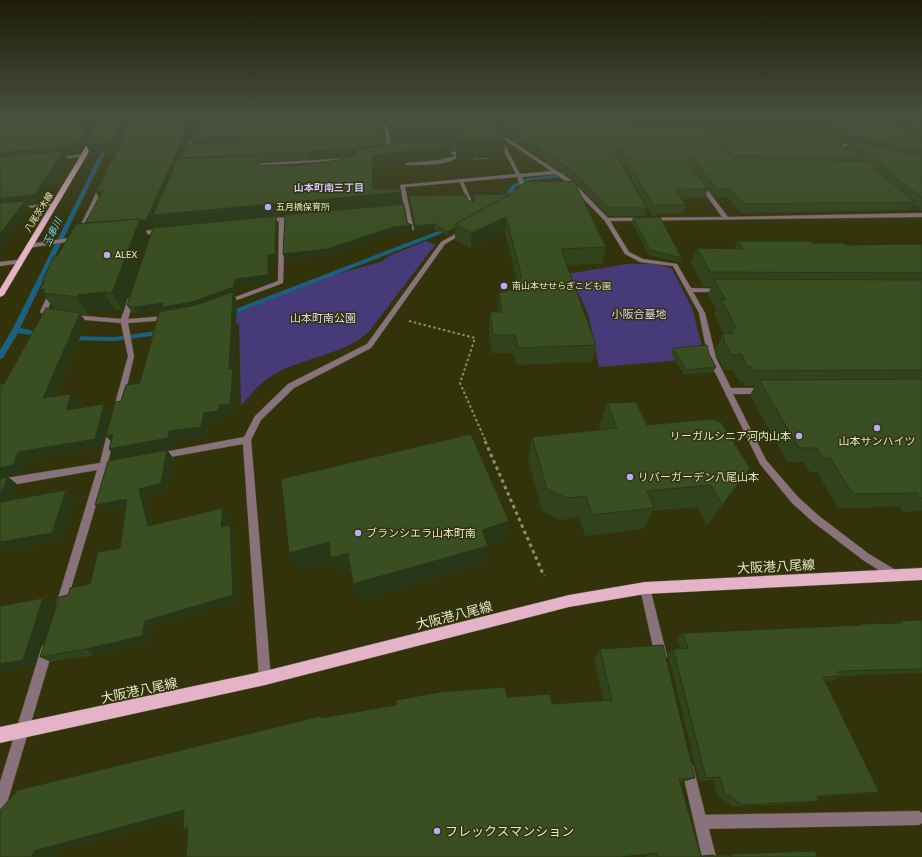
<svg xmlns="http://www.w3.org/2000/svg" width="922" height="857" viewBox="0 0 922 857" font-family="Rubik,'Noto Sans JP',sans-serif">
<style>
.green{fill:#473a78}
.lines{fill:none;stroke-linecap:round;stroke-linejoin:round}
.stream{fill:#1b617f;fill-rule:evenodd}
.lane-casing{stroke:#4f5029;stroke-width:1}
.street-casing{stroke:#4f5029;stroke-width:1}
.primary-casing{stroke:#4f5029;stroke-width:1}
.path-far2{stroke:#8d8f6c;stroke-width:1.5;stroke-dasharray:1.5 1.5;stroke-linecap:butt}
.path-far1{stroke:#8d8f6c;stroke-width:2;stroke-dasharray:2.5 2.5;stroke-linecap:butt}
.path{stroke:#8d8f6c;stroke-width:3;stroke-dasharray:3.5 3.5;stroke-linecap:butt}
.lane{fill:#8a727d;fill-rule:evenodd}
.street{fill:#8a727d;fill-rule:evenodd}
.primary{fill:#e4b3c8;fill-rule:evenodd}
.wall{fill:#31431c;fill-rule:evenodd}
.shaded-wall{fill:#283717}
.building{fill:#394e21;stroke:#283717}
.poi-dot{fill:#b7abf8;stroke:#32330a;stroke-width:1.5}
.labels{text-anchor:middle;stroke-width:3;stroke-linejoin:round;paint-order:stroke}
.far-poi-label{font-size:9px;fill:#e5e7cb;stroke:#32330a;text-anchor:start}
.far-street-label{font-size:9px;fill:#e5e7cb;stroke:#32330a}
.far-neighbourhood-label{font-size:10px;font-weight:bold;fill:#cac3fc;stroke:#32330a}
.far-water-label{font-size:10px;font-style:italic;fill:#73cef9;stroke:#32330a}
.park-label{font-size:11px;fill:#dcd8ff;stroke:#32330a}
.poi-label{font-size:11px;fill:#e5e7cb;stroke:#32330a;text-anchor:start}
.near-street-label{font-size:13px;fill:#e5e7cb;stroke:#32330a}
.near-poi-label{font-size:13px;fill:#e5e7cb;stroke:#32330a;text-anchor:start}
</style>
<rect width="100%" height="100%" fill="#32330a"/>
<g class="green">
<path d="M 426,241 L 435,245 L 368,333 C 337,357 307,356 275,374 C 261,381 251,394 241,406 L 239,323 L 210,333 L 186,333 L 333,275 L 381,262 L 391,255 Z"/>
<path d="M 627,264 C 642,264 659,262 672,269 L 692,308 L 705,358 L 599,367 L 589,317 L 581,298 L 567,274 Z"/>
</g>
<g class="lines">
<g class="stream">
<path d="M 107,140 L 111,141 L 20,328 L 44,333 L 48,335 L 44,337 L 18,333 L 3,358 L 0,359 L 0,350 L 12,330 Z"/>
<path d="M 571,168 L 575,169 L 574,172 L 555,178 L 530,180 L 516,187 L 509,198 L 503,202 L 498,201 L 505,196 L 512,185 L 527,178 L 555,175 L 570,170 Z"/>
<path d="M 451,226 L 454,228 L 453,229 L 229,316 L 223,316 L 222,314 Z"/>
<path d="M 164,330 L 167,330 L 167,334 L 114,341 L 67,340 L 63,338 L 67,336 L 114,337 Z"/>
</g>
<defs>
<g id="lane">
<path d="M 386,125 L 388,126 L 392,151 L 388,153 L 386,152 L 388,150 L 384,126 Z"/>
<path d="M 442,150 L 456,152 L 459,156 C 446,167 423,164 407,165 L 405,164 L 407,163 L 440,160 L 455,156 L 454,154 L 441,152 Z"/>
<path d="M 350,158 L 352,158 L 352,160 L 250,166 L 248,165 L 250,164 Z"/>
<path d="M 459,180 L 463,181 L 473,204 L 473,205 L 469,204 Z"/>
<path d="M 405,206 L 409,207 L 414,230 L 409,229 Z"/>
<path d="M 919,811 L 922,813 L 922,823 L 919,825 L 701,829 L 696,827 L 694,822 L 696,817 L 701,815 Z"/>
</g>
<g id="street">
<path d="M 199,117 L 203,117 L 187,155 L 184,156 Z"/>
<path d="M 497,134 L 507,138 L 571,180 L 608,218 L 722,217 L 699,185 L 701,184 L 703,184 L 728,217 L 922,213 L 922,217 L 610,221 L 629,252 L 643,259 L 677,264 L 691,288 L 721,289 L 721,291 L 719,292 L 693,292 L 705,313 L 716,358 L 731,388 L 763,388 L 767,391 L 763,394 L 733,394 L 766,460 L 798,497 L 819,516 L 869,554 L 899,572 L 900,575 L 899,578 L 895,580 L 891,578 L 863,560 L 813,522 L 792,503 L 760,464 L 708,358 L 699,313 L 673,266 L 640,262 L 625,254 L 605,221 L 567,182 L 555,174 L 522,177 L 528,191 L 523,194 L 521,193 L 523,191 L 517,177 L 405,187 L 409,207 L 407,208 L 392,210 L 392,208 L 404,206 L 400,185 L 516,174 L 498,140 L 500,139 L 502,140 L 520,174 L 551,171 L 505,140 L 496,136 Z"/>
<path d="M 835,142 L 858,147 L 859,148 L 857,149 L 834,144 Z"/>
<path d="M 84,154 L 85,154 L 85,156 L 57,159 L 55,158 Z"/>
<path d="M 100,185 L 104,186 L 83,233 L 78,234 L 77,233 Z"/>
<path d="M 55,203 L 57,204 L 57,205 L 0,211 L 0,209 Z"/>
<path d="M 295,216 L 297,217 L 297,219 L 285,221 L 283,283 L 229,303 L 225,303 L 225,301 L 278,281 L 279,221 L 267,223 L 264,221 L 267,219 Z"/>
<path d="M 162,229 L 165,231 L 164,232 L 135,236 L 132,234 L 135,232 Z"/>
<path d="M 461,231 L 466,232 L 445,244 L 371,348 L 294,388 L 261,420 L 251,440 L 271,678 L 269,682 L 265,684 L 261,682 L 259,678 L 243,444 L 159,459 L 156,458 L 155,456 L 156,454 L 159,453 L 244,437 L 255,416 L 288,384 L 367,344 L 441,242 Z"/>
<path d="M 76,237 L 79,239 L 78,240 L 29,248 L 26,246 L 29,244 Z"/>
<path d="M 19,260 L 22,262 L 21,263 L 0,266 L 0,262 Z"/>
<path d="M 52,290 L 55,292 L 47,311 L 56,313 L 56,315 L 41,313 L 40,312 L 49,292 Z"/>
<path d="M 131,297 L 134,299 L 128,319 L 167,316 L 170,318 L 167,320 L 128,323 L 134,356 L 121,411 L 117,414 L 113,411 L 128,356 L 121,323 L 73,319 L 70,317 L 73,315 L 121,319 L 128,299 Z"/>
<path d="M 112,427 L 115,428 L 116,430 L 108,462 L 111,465 L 110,467 L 107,468 L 66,605 L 65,609 L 61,610 L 57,609 L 56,605 L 97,470 L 0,487 L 0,479 L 100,463 L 108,430 L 109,428 Z"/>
<path d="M 645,583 L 649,585 L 650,588 L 667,656 L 665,660 L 661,662 L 657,660 L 655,656 L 640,588 L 641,585 Z"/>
<path d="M 47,643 L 51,645 L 53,649 L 7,803 L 5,808 L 0,810 L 0,782 L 41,649 L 43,645 Z"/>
<path d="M 688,764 L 693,765 L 694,770 L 716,857 L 702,857 L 682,770 L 683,765 Z"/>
</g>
<g id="primary">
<path d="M 101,117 L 105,117 L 87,155 L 4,295 L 0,297 L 0,289 L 81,155 Z"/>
<path d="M 922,568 L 922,580 L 645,594 L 569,607 L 265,685 L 0,743 L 0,727 L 265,671 L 569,595 L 645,582 Z"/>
</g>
</defs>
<use href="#lane" class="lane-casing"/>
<use href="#street" class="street-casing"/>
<use href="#primary" class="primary-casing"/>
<path class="path-far2" d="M 474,159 L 489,158"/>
<path class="path-far1" d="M 409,321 L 475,338 L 460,383 L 486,442"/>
<path class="path" d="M 485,441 L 544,576"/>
<use href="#lane" class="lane"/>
<use href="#street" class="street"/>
<use href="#primary" class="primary"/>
</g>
<g class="wall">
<path d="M 100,117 L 199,117 L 180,159 L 182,159 L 181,158 L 187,145 L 191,144 L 190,140 L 199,117 L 922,117 L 922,211 L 914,204 L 909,210 L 741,213 L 728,197 L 714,197 L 708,190 L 705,197 L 681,198 L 686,205 L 683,213 L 657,214 L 656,216 L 653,216 L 619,157 L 618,157 L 647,208 L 644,216 L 608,216 L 572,179 L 547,162 L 539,153 L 533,153 L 505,137 L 504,156 L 456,160 L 456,150 L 451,149 L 451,155 L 440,159 L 407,162 L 404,164 L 373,167 L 374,189 L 400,189 L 402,204 L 404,204 L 407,223 L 412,225 L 412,231 L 395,233 L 329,255 L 285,260 L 283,254 L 285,216 L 276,217 L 277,223 L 277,261 L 271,262 L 270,282 L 237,286 L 237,294 L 234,295 L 237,301 L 234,369 L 238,378 L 235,413 L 224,415 L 224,420 L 209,423 L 207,436 L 176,441 L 174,448 L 117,458 L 109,449 L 111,441 L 106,436 L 115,402 L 121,401 L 126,385 L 140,383 L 159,312 L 164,311 L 164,310 L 138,314 L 132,313 L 127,305 L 153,228 L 159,227 L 155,218 L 150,229 L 145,229 L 148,236 L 123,311 L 115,310 L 90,313 L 89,315 L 80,314 L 86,322 L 56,396 L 71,394 L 79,403 L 77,409 L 104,404 L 111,413 L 102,447 L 28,461 L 22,474 L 8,477 L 18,485 L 12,500 L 66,490 L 75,498 L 62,540 L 0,552 L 0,384 L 4,384 L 46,308 L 55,309 L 40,290 L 43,283 L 42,281 L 54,256 L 58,255 L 76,224 L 85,223 L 99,198 L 96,192 L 105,177 L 104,175 L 107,168 L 121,146 L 120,142 L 128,124 L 115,151 L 90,153 L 86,145 ZM 382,124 L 389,124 L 392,144 L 388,144 L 386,145 ZM 709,131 L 714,131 L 712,135 ZM 836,140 L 848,143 L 846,148 L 861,161 L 856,160 L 857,158 ZM 353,155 L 338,160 L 293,166 L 260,165 L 255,162 L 308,160 Z"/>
<path d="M 473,195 L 606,247 L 602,264 L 567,265 L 596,345 L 592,362 L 516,365 L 513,353 L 492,353 L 489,329 L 490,312 L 498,312 L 499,292 L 506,292 L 507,290 L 514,290 L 515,278 L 516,278 L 505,233 L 471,249 L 455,240 L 455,233 L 448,236 L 434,229 L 415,231 L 409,196 L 468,200 L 473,202 Z"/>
<path d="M 633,218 L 682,258 L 680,262 L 649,255 L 632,222 Z"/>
<path d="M 738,241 L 846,245 L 922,244 L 922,511 L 903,512 L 900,507 L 838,508 L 817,472 L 810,472 L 804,462 L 787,462 L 750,395 L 755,386 L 745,386 L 742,382 L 739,382 L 733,369 L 724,370 L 717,357 L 715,349 L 723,334 L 724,334 L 714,314 L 716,310 L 708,294 L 711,287 L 704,287 L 691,263 L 697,248 L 734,249 Z"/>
<path d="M 673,348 L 709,354 L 716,367 L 713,372 L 684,375 L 671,353 Z"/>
<path d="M 607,403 L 647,425 L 750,468 L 707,526 L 697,507 L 653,511 L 643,529 L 585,536 L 579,517 L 561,520 L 542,511 L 528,459 L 532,437 L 601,430 L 599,427 Z"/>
<path d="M 167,450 L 173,458 L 167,490 L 145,497 L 153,525 L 227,515 L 227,526 L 230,525 L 234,532 L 238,601 L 152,627 L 150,642 L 95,655 L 51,662 L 40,657 L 68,595 L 90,584 L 120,548 L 126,508 L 103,512 Z"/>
<path d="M 922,620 L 922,673 L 841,676 L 831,681 L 825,681 L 879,792 L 866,794 L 817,797 L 819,801 L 808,803 L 733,807 L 717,795 L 713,780 L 699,781 L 668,654 L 673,649 L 680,648 L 677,638 L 683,633 L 858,626 L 861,624 L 896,623 L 900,621 Z"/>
<path d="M 600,649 L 695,778 L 683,782 L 680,782 L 701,856 L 716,857 L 646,857 L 646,854 L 188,829 L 183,829 L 184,817 L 58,851 L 0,857 L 323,718 L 507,697 L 552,704 L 603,700 L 594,659 Z"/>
<path d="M 815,851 L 817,857 L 716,857 L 717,855 Z"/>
</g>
<g class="shaded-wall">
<path d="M 50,117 L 100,117 L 97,121 L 92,121 L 95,126 L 80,153 L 65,154 L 68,159 L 41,202 L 27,204 L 31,209 L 0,252 L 0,120 Z"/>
<path d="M 125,117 L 132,117 L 115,151 L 90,153 L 86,145 Z"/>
<path d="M 193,117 L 199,117 L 156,215 L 373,189 L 372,155 L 451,144 L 451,155 L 440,159 L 407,162 L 404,164 L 373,167 L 375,195 L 401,192 L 402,205 L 276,217 L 277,223 L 277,261 L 271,262 L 270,282 L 237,286 L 237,294 L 234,295 L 237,301 L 234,369 L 238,378 L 235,413 L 224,415 L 224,420 L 209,423 L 207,436 L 176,441 L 174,448 L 117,458 L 109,449 L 168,438 L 166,315 L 164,310 L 138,314 L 134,307 L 159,228 L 155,218 L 150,229 L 145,229 L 148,236 L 123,311 L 112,293 L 89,235 Z"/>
<path d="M 825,124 L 822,132 L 819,133 L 823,126 Z"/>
<path d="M 505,137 L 504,156 L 456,160 L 456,141 Z"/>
<path d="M 386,143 L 386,150 L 383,153 L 308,160 L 306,152 Z"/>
<path d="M 540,145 L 539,153 L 533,153 L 534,146 Z"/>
<path d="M 103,191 L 101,200 L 96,192 Z"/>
<path d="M 506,217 L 505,233 L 471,249 L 471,233 Z"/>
<path d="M 434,224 L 434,229 L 415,231 L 415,226 Z"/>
<path d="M 412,225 L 412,231 L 395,233 L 329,255 L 285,260 L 283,254 L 394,227 Z"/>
<path d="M 455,228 L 455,233 L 448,236 L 448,232 Z"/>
<path d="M 45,289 L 43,293 L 53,307 L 53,308 L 40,290 Z"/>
<path d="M 104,292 L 115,310 L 90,313 L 89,315 L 77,297 L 78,295 Z"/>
<path d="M 80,313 L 86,322 L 51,407 L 43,398 Z"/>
<path d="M 71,394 L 79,403 L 73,419 L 66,410 Z"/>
<path d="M 104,404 L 111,413 L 102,447 L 28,461 L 22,474 L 8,477 L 18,485 L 7,510 L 0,505 L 0,468 L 18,452 Z"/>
<path d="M 113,435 L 114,445 L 106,436 Z"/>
<path d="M 167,450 L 173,458 L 167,490 L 145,497 L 155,533 L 148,526 L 139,489 Z"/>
<path d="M 66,490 L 75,498 L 62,540 L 0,552 L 0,542 Z"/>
<path d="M 127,499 L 133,506 L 103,512 L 95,505 Z"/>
<path d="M 223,508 L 227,515 L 226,534 L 221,527 Z"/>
<path d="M 509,521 L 506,540 L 481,548 L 488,546 L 487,564 L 360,601 L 353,584 L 482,530 Z"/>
<path d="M 230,525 L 234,532 L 238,601 L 152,627 L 150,642 L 95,655 L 86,649 L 145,621 Z"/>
<path d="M 329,542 L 348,553 L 355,571 L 338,575 L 332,561 L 299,571 L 289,553 Z"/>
<path d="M 43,598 L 54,605 L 35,665 L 0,673 L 0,664 Z"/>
<path d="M 184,810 L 199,813 L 58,851 L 57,857 L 32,857 L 34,851 Z"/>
</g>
<g class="building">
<path d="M 0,117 L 50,117 L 0,120 Z"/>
<path d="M 100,117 L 125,117 L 111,143 L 86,145 Z"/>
<path d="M 131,117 L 193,117 L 146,220 L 140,221 L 140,219 L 85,223 L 103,191 L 96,192 L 106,175 L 104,175 L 107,168 L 123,142 L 120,142 Z"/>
<path d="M 199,117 L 358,117 L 370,121 L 382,122 L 386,143 L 383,145 L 306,152 L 181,158 L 187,145 L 247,140 L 245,136 L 190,140 Z"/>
<path d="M 389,117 L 494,117 L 505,137 L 456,141 L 460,136 L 456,132 L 449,130 L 391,132 Z"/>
<path d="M 494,117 L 787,117 L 813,120 L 888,119 L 922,143 L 922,151 L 840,133 L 825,124 L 823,126 L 550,120 L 552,124 L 707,128 L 732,158 L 865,161 L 915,202 L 744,204 L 731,189 L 717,189 L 692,159 L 689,159 L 687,163 L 708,189 L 675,190 L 686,205 L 657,205 L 658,208 L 655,208 L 621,150 L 617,148 L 614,151 L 647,208 L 610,208 L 573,171 L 548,154 L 540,145 L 534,146 L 499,125 Z"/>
<path d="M 91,119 L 76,145 L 0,153 L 0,125 Z"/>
<path d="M 897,119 L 922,119 L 922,137 Z"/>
<path d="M 714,131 L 825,133 L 836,140 L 857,158 L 733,155 Z"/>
<path d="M 850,140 L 922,156 L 922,198 Z"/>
<path d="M 448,142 L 451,144 L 439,147 L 406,150 L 403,152 L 372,155 L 373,189 L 400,189 L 401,192 L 153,215 L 178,159 L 252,156 L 255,162 L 260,165 L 293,166 L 338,160 L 356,155 L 356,149 L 384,146 L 388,144 Z"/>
<path d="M 63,151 L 35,194 L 0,199 L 0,157 Z"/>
<path d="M 574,181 L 606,247 L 561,249 L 596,345 L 518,348 L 515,335 L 493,335 L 490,312 L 502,312 L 499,292 L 507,292 L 507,290 L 518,290 L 515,278 L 522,278 L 506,217 L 471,233 L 455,224 L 512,193 L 525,182 Z"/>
<path d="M 511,194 L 455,224 L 455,228 L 448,232 L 434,224 L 415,226 L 409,196 L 466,195 L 468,200 L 473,202 L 475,199 L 473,195 Z"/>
<path d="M 25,201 L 0,234 L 0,203 Z"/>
<path d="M 404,204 L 407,223 L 412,225 L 394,227 L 327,249 L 283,254 L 285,215 Z"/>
<path d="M 276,216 L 275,254 L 268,255 L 268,275 L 235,279 L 234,287 L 192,302 L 162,307 L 163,303 L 134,307 L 127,305 L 153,228 Z"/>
<path d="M 660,217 L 682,258 L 650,250 L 633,218 Z"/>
<path d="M 140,219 L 112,293 L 104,292 L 78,295 L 77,297 L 43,293 L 45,289 L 40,290 L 45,281 L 42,281 L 54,256 L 58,255 L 76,224 Z"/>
<path d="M 738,241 L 810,241 L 812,243 L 843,243 L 846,245 L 922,244 L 922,273 L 710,272 L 697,248 L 743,249 Z"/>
<path d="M 714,279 L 922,280 L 922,370 L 753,371 L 751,367 L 748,367 L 741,354 L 732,355 L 725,343 L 723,334 L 734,333 L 731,328 L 736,328 L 721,299 L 726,300 Z"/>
<path d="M 233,292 L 229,369 L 233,369 L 230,404 L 219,405 L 218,411 L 204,413 L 201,427 L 169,431 L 168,438 L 109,449 L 113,435 L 106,436 L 115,402 L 121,401 L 126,385 L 140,383 L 159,312 L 196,305 Z"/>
<path d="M 46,308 L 80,313 L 43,398 L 71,394 L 66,410 L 104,404 L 95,439 L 18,452 L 13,465 L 0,468 L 0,384 L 4,384 Z"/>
<path d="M 707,345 L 709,354 L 716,367 L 686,370 L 673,348 Z"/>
<path d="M 922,379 L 922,498 L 920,498 L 917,493 L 853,494 L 830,458 L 823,458 L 817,448 L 799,448 L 759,380 Z"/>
<path d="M 636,402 L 647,425 L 710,419 L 721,422 L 750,468 L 722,505 L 711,485 L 647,491 L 654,508 L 592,515 L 586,496 L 567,498 L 547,489 L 532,437 L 617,428 L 607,403 Z"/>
<path d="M 471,434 L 509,521 L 482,530 L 488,546 L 353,584 L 348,553 L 331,558 L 329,542 L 289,553 L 281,479 Z"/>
<path d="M 167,450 L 161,483 L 139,489 L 148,526 L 223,508 L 221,527 L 230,525 L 233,595 L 145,621 L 142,636 L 86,649 L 40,657 L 59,597 L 68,595 L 70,588 L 90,584 L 98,552 L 120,548 L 127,499 L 95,505 L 108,461 Z"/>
<path d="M 8,477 L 0,495 L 0,478 Z"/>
<path d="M 66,490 L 52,533 L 0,542 L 0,502 Z"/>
<path d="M 43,598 L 23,660 L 0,664 L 0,606 Z"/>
<path d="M 922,620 L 922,669 L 839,671 L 841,676 L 823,677 L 879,792 L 816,796 L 819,801 L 742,805 L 725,793 L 720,777 L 706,778 L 673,649 L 688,648 L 683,633 L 862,625 L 861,624 L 902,623 L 900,621 Z"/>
<path d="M 663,645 L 695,778 L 679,779 L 701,856 L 714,855 L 716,857 L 658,857 L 657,853 L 621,857 L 186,857 L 188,827 L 183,829 L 184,810 L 34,851 L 32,857 L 0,857 L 0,810 L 18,790 L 321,716 L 321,718 L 396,705 L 396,700 L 440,692 L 505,687 L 507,697 L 550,694 L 552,704 L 612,700 L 600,649 Z"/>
<path d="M 815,851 L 817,857 L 731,857 L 732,854 Z"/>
</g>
<linearGradient id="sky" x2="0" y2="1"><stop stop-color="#1c1c06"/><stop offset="0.49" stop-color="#49503e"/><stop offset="1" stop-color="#49503e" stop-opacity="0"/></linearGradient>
<rect width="922" height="237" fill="url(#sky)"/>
<g class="poi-dot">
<circle cx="268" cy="207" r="4"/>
<circle cx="107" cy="255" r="4"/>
<circle cx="504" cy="286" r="4"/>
<circle cx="877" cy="428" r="4"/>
<circle cx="799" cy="436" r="4"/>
<circle cx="630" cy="477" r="4"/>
<circle cx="358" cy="533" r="4"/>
<circle cx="437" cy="831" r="4"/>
</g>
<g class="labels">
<g class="far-poi-label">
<text x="276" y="210">五月橋保育所</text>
<text x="115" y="258">ALEX</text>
<text x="512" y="289">南山本せせらぎこども園</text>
</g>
<g class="far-street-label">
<text transform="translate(39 212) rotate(-58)" y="3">八尾茨木線</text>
</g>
<g class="far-neighbourhood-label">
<text x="329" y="191">山本町南三丁目</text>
</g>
<g class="far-water-label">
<text transform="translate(52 232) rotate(-64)" y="4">玉串川</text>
</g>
<g class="park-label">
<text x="639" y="318">小阪合墓地</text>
<text x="323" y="322">山本町南公園</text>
</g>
<g class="poi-label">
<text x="791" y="440" text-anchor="end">リーガルシニア河内山本</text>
<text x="877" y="445" text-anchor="middle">山本サンハイツ</text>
<text x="638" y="481">リバーガーデン八尾山本</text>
<text x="366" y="537">ブランシエラ山本町南</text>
</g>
<g class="near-street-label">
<text transform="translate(776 566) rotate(-3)" y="5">大阪港八尾線</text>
<text transform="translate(454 615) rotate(-14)" y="5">大阪港八尾線</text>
<text transform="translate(139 690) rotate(-12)" y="5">大阪港八尾線</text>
</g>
<g class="near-poi-label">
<text x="445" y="836">フレックスマンション</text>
</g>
</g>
</svg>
